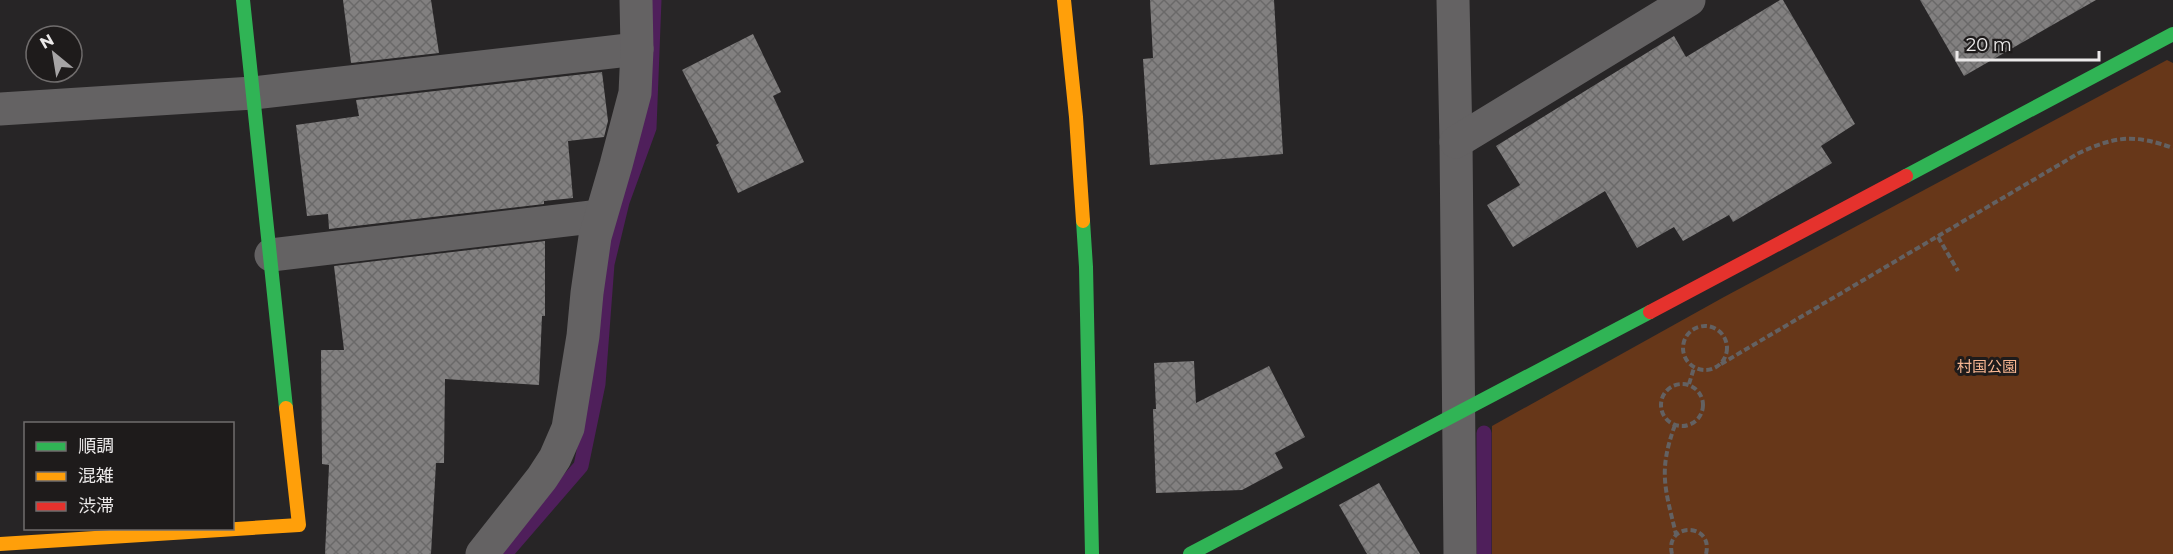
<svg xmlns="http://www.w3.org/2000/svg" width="2173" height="554" viewBox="0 0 2173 554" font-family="Montserrat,'Noto Sans JP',sans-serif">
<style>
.green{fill:#673719}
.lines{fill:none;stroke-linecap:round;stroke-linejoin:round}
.stream{stroke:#4f1f5b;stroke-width:15}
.building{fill:url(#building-cross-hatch)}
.path{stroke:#636162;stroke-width:4;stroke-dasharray:6 3;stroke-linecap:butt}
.street{stroke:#646263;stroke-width:33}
.fast{stroke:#30b455;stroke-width:14}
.slow{stroke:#ff9f0a;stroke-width:14}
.jam{stroke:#e5322d;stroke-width:14}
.labels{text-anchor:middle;stroke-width:6;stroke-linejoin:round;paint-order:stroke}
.park-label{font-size:15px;fill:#f7b692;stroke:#1e1b1b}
</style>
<defs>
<pattern id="building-cross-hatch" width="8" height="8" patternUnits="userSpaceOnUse" patternTransform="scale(1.5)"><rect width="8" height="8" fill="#828080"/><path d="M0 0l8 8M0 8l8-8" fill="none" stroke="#6a6969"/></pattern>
</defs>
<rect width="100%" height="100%" fill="#272526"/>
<path class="green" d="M 2167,60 L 2173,63 L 2173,554 L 1492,554 L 1492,426 L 1724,297 Z"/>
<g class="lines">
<g class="stream">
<path d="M 1484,433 L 1484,554"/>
<path d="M 505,554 L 581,466 L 598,384 L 607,264 L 622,202 L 649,128 L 654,0"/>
</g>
</g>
<g class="building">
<path d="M 343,0 L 431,0 L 439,53 L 351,63 Z"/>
<path d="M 1150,0 L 1274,0 L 1283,154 L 1150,165 L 1143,59 L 1153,58 Z"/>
<path d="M 1780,0 L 1783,0 L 1855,124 L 1821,146 L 1832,163 L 1733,222 L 1729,215 L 1683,241 L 1674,227 L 1637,248 L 1605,191 L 1513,247 L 1487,205 L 1520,185 L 1496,146 L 1674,36 L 1686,57 Z"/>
<path d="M 1920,0 L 2096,0 L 1964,76 Z"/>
<path d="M 753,34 L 781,92 L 773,96 L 804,162 L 738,193 L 716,145 L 719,143 L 682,70 Z"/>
<path d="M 602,72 L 608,121 L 604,137 L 568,141 L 573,198 L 544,201 L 544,204 L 329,229 L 328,214 L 307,216 L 296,125 L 359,116 L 356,100 Z"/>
<path d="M 545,241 L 545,316 L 542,316 L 539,385 L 445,379 L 444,463 L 436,463 L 431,554 L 325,554 L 329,465 L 322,464 L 321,350 L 344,350 L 334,266 Z"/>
<path d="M 1194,361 L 1196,403 L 1269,366 L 1305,437 L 1275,453 L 1283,468 L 1242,490 L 1156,493 L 1153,409 L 1156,409 L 1154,363 Z"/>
<path d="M 1379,483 L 1420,554 L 1367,554 L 1339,505 Z"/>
</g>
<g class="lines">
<g class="path">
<path d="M 1938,237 L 1958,271"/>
<circle cx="1705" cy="348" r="22"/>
<path d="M 1721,364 L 2079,153 C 2116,136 2134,134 2173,148"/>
<circle cx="1682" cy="405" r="21"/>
<path d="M 1689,384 L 1694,368"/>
<path d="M 1675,425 C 1658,471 1665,489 1676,534"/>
<path d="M 1672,554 C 1664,522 1714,522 1706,554"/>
</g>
<g class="street">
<path d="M 1453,0 L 1456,142 L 1460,554"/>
<path d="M 0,109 L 253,93 L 637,49"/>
<path d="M 1456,142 L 1689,0"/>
<path d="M 271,255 L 600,216"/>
<path d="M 482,554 L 542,478 L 555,458 L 568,428 L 583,336 L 587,293 L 595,237 L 616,165 L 635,93 L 637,49 L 636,0"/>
</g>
<g class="fast">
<path d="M 243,0 L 286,408"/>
<path d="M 1906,176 L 2173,34"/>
<path d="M 1083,221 L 1086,267 L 1092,554"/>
<path d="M 1190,554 L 1650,312"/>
</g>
<g class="slow">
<path d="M 1064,0 L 1076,117 L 1083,221"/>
<path d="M 0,544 L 299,525 L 286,408"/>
</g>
<path class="jam" d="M 1650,312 L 1906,176"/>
</g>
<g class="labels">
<g class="park-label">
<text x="1987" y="372">村国公園</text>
</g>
</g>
<rect x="24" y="422" width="210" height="108" fill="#1e1b1b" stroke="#706d6d" stroke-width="1.5"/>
<rect x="36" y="442" width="30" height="9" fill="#30b455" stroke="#706d6d" stroke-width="1.5"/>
<text x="78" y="452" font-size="18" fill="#ebe9e9">順調</text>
<rect x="36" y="472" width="30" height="9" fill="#ff9f0a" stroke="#706d6d" stroke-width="1.5"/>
<text x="78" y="482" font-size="18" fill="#ebe9e9">混雑</text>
<rect x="36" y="502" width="30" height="9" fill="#e5322d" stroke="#706d6d" stroke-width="1.5"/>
<text x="78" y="512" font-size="18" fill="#ebe9e9">渋滞</text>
<g transform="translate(54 54) rotate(330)"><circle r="28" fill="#1e1b1b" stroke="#706d6d" stroke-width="1.5"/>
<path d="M0-4.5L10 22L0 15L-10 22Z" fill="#a6a4a5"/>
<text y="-9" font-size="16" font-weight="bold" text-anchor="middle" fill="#ebe9e9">N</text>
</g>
<path d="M1957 51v9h142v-9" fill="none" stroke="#ebe9e9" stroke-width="3"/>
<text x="1966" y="51" font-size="18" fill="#ebe9e9" stroke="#1e1b1b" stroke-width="4.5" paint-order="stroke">20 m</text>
</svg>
